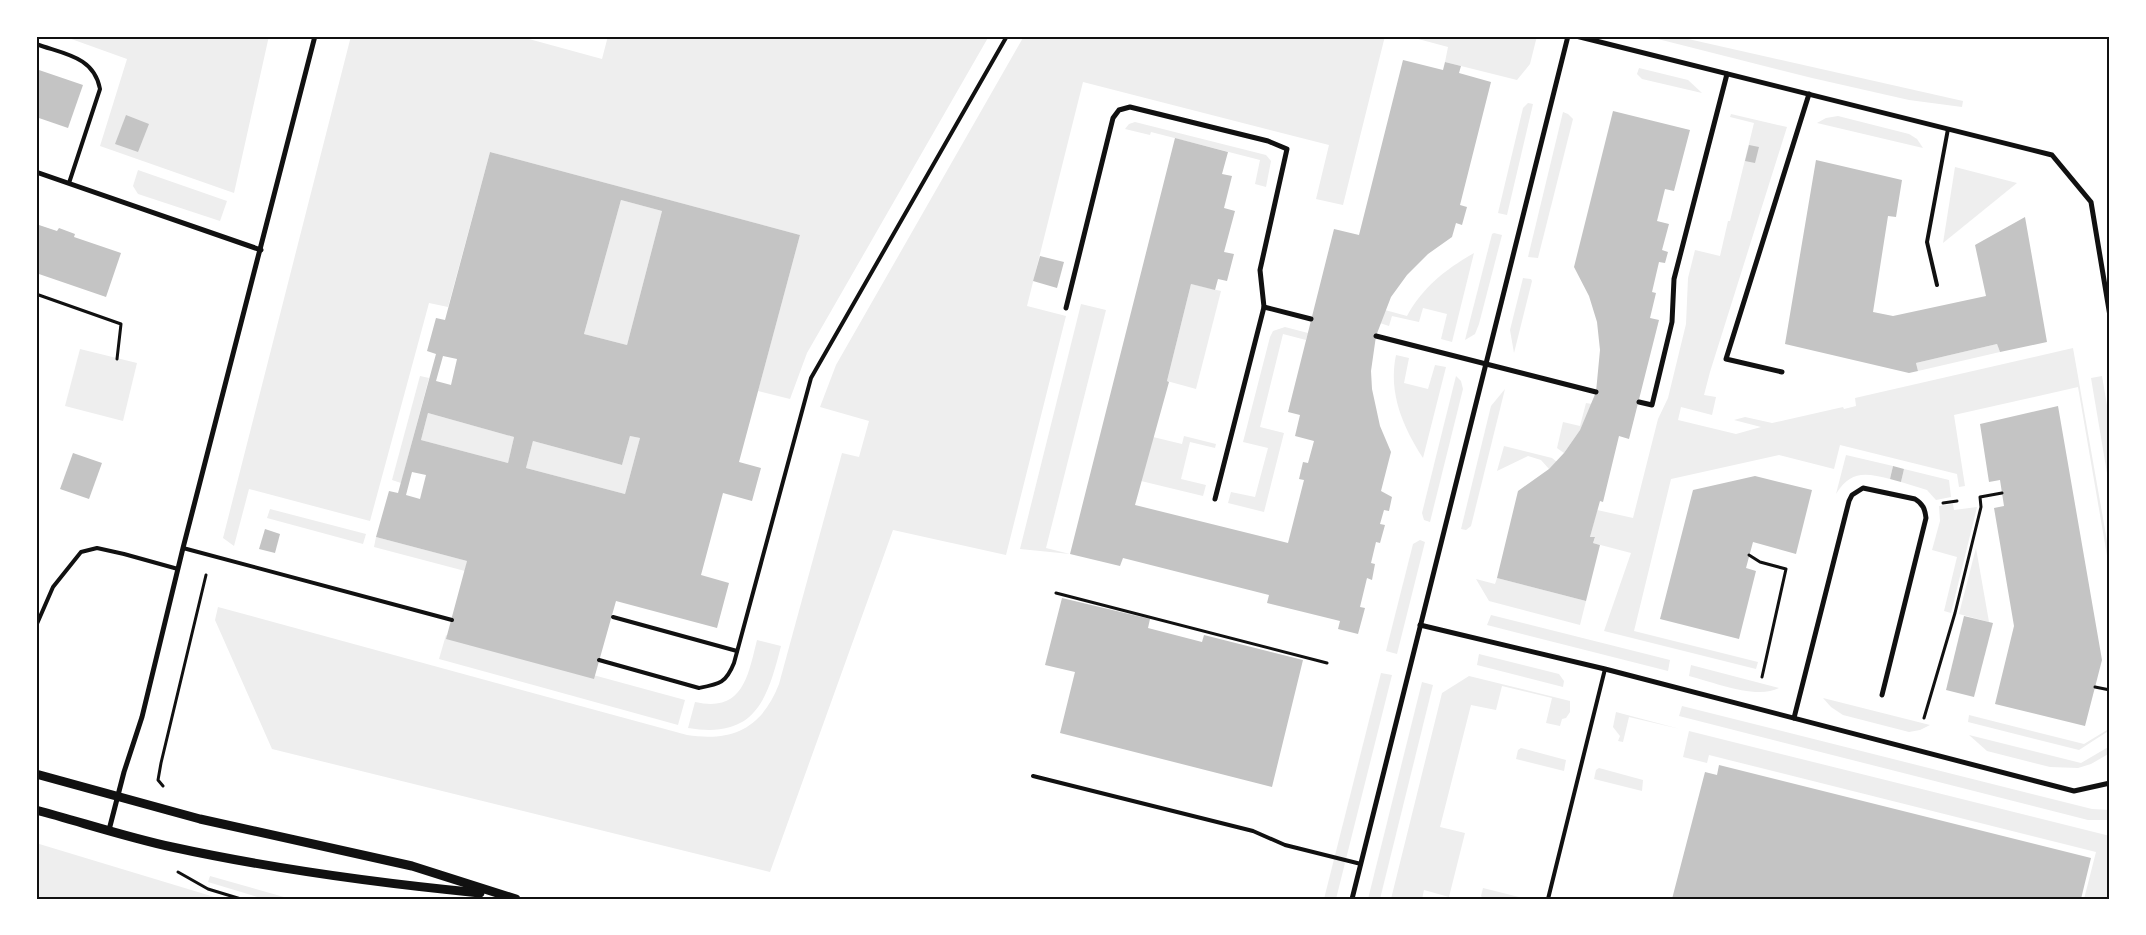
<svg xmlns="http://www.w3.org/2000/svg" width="2146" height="935" viewBox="0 0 2146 935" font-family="'IBM Plex Sans',sans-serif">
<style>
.green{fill:#eee}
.building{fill:#c4c4c4;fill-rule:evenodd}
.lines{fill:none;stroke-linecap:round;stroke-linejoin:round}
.path{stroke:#111;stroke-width:3}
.service{stroke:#111;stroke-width:4}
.minor{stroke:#111;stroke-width:5}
.tertiary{stroke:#111;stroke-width:9}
.neatline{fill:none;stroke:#111;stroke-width:2}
</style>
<rect width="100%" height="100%" fill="#fff"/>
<g class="green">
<path d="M 63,36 L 269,36 L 234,193 L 100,146 L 127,59 Z"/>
<path d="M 351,36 L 518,36 L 602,59 L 608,36 L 853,36 L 869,38 L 880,36 L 989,36 L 807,353 L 790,399 L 758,391 L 800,235 L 490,152 L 448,307 L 429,303 L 370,521 L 249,489 L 234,546 L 223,538 Z"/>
<path d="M 1024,36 L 1385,36 L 1343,205 L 1316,199 L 1329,145 L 1083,82 L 1027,306 L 1066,316 L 1006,555 L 893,530 L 770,872 L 272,749 L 215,620 L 218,607 L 687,735 C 733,742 762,728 779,684 L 842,453 L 859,457 L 869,421 L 820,407 L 836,365 Z"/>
<path d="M 1407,36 L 1537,36 L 1530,64 L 1517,80 L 1445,62 L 1448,47 Z"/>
<path d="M 1646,36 L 1675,36 L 1963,101 L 1962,107 L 1909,100 L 1812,78 Z"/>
<path d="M 1639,68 L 1688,80 L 1702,93 L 1642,79 L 1637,74 Z"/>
<path d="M 1528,103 L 1533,104 L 1507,215 L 1498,213 L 1523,108 Z"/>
<path d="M 1563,112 L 1568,114 L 1573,119 L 1538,258 L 1528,257 Z"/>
<path d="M 1731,114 L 1787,127 L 1710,372 L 1704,395 L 1716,397 L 1712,415 L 1681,407 L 1678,420 L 1736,434 L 1761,427 L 1734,420 L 1745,417 L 1772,423 L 1843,407 L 1844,409 L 1856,406 L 1855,398 L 2073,348 L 2110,558 L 2110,573 L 2078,387 L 1954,415 L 1965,486 L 1959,487 L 1957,474 L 1840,445 L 1834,469 L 1779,455 L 1671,479 L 1634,631 L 1758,662 L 1756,669 L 1604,631 L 1631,553 L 1593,543 L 1595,538 L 1590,537 L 1597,510 L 1633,518 L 1658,419 L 1668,398 L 1686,324 L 1688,278 L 1695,250 L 1720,256 L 1728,221 L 1730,221 L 1754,123 L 1730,117 Z"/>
<path d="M 1838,116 L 1909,134 L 1917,139 L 1923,148 L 1817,123 L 1826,118 Z"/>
<path d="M 1135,122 L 1266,155 L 1271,161 L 1266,187 L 1255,184 L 1260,160 L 1151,132 L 1150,135 L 1125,129 L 1129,124 Z"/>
<path d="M 1955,167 L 2017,183 L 1943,243 Z"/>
<path d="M 138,170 L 227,201 L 220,221 L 138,194 L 133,186 Z"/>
<path d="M 621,200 L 662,211 L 627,345 L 584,334 Z"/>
<path d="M 1494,233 L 1502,235 L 1479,324 L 1475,334 L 1465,340 L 1492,234 Z"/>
<path d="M 1474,253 L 1452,342 L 1441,339 L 1447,314 L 1423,308 L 1419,322 L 1392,316 L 1389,326 L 1380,323 L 1385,310 L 1407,316 C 1423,287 1446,269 1474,253 Z"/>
<path d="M 1523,278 L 1531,279 L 1532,281 L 1514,353 L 1510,330 Z"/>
<path d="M 1191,284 L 1221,291 L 1196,389 L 1167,381 Z"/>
<path d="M 1081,304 L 1106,310 L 1046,548 L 1070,554 L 1020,549 Z"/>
<path d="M 1285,327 L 1308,333 L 1306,340 L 1283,334 L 1260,427 L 1284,433 L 1264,512 L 1228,503 L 1231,492 L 1255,497 L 1268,448 L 1243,442 L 1270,337 L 1273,331 Z"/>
<path d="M 1997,344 L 2000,352 L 1918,371 L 1916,363 Z"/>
<path d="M 80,349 L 137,363 L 123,421 L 65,406 Z"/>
<path d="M 1396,355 L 1409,358 L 1404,383 L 1428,389 L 1435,365 L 1446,367 L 1423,458 C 1403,427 1388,393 1396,355 Z"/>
<path d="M 420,376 L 429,378 L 401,483 L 392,480 Z"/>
<path d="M 1456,376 L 1461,381 L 1463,389 L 1430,522 L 1424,520 L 1422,513 Z"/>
<path d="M 2102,376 L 2110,423 L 2110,491 L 2091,378 Z"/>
<path d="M 1505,389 L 1471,526 L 1466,530 L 1461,529 L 1491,406 Z"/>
<path d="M 1586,403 L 1592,404 L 1580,430 L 1564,453 L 1557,448 L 1563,422 L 1580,426 Z"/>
<path d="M 428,413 L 514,437 L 508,463 L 421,440 Z"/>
<path d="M 630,436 L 640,438 L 625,494 L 526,468 L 533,441 L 622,465 Z"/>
<path d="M 1184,436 L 1216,444 L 1215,448 L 1190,442 L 1181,479 L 1206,485 L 1203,496 L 1141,481 L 1153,437 L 1182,444 Z"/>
<path d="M 1504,446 L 1552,458 L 1557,462 L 1549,469 L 1541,460 L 1528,456 L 1497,471 Z"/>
<path d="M 1846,455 L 1893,466 L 1890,479 C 1865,473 1851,470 1836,494 Z"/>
<path d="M 1904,469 L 1949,480 L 1951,497 L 1936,500 L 1927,490 L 1901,482 Z"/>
<path d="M 1953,504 L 1954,510 L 1977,507 L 1951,613 L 1944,611 L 1957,557 L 1932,550 L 1940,521 L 1939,506 Z"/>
<path d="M 270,509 L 366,534 L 363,544 L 267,518 Z"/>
<path d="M 376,537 L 467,561 L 465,571 L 374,547 Z"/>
<path d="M 1420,540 L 1425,542 L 1397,654 L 1386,651 L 1413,544 Z"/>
<path d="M 1976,548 L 1989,622 L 1959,614 Z"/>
<path d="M 1497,578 L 1586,601 L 1580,625 L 1489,601 L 1476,579 L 1495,584 Z"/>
<path d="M 1491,615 L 1670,660 L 1668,671 L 1487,625 Z"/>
<path d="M 446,635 L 685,700 L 678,725 L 439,659 Z"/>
<path d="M 757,640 L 781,646 C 767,701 755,739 688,728 L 695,702 C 743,713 748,676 757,640 Z"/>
<path d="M 1479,654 L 1559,674 L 1564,681 L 1563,687 L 1477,665 Z"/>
<path d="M 1691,665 L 1779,688 C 1757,700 1713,682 1689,676 Z"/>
<path d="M 1381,673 L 1392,675 L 1336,899 L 1324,899 Z"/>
<path d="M 1469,676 L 1570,701 L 1570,712 L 1566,718 L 1562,719 L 1560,726 L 1546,723 L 1552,698 L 1502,686 L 1496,710 L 1471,705 L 1440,827 L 1465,833 L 1449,897 L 1424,890 L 1422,899 L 1391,899 L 1442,693 Z"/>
<path d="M 1422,682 L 1433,685 L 1380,899 L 1368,899 Z"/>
<path d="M 1823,698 L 1930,725 L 1920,730 L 1909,732 L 1843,715 L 1831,707 Z"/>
<path d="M 1682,706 L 2092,809 L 2110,810 L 2110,820 L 2088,820 L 1679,716 Z"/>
<path d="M 1616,712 L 1680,729 L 1629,717 L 1623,742 L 1618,741 L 1620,736 L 1613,727 Z"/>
<path d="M 1969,715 L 2084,744 L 2107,730 L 2110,720 L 2110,730 L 2079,750 L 1968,722 Z"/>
<path d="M 1689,731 L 2110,836 L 2110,899 L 2084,899 L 2096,852 L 1709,755 L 1707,763 L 1683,757 Z"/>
<path d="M 1969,735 L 2081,763 L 2110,746 L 2110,753 L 2091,764 L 2078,768 L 2050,767 L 1987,751 Z"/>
<path d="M 1521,748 L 1566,760 L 1564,771 L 1516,759 L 1518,750 Z"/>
<path d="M 1599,768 L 1643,780 L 1642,791 L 1594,779 L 1596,770 Z"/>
<path d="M 36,843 L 221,899 L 36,899 Z"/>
<path d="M 210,876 L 291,899 L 264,899 L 208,882 Z"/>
<path d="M 1483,888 L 1527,899 L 1484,899 L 1481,896 Z"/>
</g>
<g class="building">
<path d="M 1403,60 L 1443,70 L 1445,62 L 1461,66 L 1459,73 L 1491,82 L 1460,205 L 1467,207 L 1462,225 L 1456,223 L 1452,237 L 1428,254 L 1407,275 L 1391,297 L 1376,336 L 1371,371 L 1372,389 L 1380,426 L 1391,452 L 1381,491 L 1392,497 L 1389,511 L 1384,510 L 1380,524 L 1385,525 L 1380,543 L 1376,542 L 1371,563 L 1375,564 L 1372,580 L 1367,578 L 1360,607 L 1365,608 L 1358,634 L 1338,629 L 1340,621 L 1267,603 L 1269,595 L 1123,558 L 1120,566 L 1070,554 L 1175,138 L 1228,152 L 1222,174 L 1232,176 L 1224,208 L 1235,211 L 1224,252 L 1234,254 L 1227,281 L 1218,279 L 1215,290 L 1191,284 L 1167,381 L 1169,382 L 1135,505 L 1288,543 L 1304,480 L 1299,479 L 1303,462 L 1308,463 L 1314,441 L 1295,436 L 1300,415 L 1288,412 L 1334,229 L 1359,235 Z"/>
<path d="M 36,69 L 83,85 L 68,128 L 36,117 Z"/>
<path d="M 1613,111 L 1690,130 L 1674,191 L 1665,189 L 1657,221 L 1669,224 L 1662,250 L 1668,252 L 1665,263 L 1659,262 L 1652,292 L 1656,293 L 1650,318 L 1659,320 L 1629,439 L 1619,436 L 1603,502 L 1600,501 L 1590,537 L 1595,537 L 1593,543 L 1600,545 L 1586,601 L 1497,578 L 1518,491 L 1549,469 L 1564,453 L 1580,430 L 1596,392 L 1600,350 L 1597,322 L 1589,296 L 1574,267 Z"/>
<path d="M 126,115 L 149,124 L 138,152 L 115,144 Z"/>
<path d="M 1749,145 L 1759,147 L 1755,163 L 1745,161 Z"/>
<path d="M 490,152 L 800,235 L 739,462 L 761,468 L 752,501 L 723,493 L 701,575 L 729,583 L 717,628 L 616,601 L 594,679 L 446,639 L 467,561 L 376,537 L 389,491 L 398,493 L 436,354 L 427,351 L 436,318 L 445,320 ZM 621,200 L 662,211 L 627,345 L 584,334 ZM 443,356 L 457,359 L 451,385 L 436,381 ZM 428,413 L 514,437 L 508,463 L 421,440 ZM 630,436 L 640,438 L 625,494 L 526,468 L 533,441 L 622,465 ZM 412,472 L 426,475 L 420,499 L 406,495 Z"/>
<path d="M 1816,160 L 1902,180 L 1896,217 L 1888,216 L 1873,312 L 1893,316 L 1986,296 L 1975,245 L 2025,217 L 2047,342 L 2000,352 L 1997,344 L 1916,363 L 1918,371 L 1909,373 L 1785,344 Z"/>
<path d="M 36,224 L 57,231 L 59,228 L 75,234 L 74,237 L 121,253 L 106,297 L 36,273 Z"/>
<path d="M 1040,256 L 1064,262 L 1057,288 L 1033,281 Z"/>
<path d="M 2058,406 L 2102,660 L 2085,726 L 1995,704 L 2014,626 L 1994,508 L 2004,506 L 2000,480 L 1989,482 L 1980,424 Z"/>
<path d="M 73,453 L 102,463 L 89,499 L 60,489 Z"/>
<path d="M 1893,466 L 1904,469 L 1901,482 L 1890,479 Z"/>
<path d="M 1755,476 L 1812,490 L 1796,554 L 1753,542 L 1746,568 L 1756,571 L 1739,639 L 1660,619 L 1693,490 Z"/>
<path d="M 265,529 L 280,534 L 275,553 L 259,549 Z"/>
<path d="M 1062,598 L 1150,619 L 1148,628 L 1202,642 L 1204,635 L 1303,660 L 1272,787 L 1060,733 L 1075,672 L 1045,665 Z"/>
<path d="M 1964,616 L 1993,623 L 1974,697 L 1946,690 Z"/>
<path d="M 1719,765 L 2091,858 L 2081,899 L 1672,899 L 1705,772 L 1717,775 Z"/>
</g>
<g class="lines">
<g class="path">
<path d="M 36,294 L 121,324 L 117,359"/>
<path d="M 1943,503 L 1957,501"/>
<path d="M 1749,555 L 1760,562 L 1786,569 L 1762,677"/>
<path d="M 1056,593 L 1327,663"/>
<path d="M 2095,687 L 2110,690"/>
<path d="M 1924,718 L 1955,613 L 1981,507 L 1980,497 L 2002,493"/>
<path d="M 163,786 L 158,780 L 161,763 L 206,575"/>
<path d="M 178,872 L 208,889 L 241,899"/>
</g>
<g class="service">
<path d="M 36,44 C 63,54 94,56 100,89 L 69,183"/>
<path d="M 1937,285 L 1927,242 L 1948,129"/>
<path d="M 183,548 L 452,620"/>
<path d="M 613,617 L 737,651"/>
<path d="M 36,626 L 53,587 L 81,552 L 97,548 L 124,554 L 178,569"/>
<path d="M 599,660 L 699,688 C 720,684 726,683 734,663 L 811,378 L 1007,36"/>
<path d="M 1033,776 L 1253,831 L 1285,845 L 1361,864"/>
<path d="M 1548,899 L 1605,669"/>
</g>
<g class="minor">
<path d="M 1576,36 L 2052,155 L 2091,202 L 2110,316"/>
<path d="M 36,172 L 261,250"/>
<path d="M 1066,308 L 1113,118 L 1119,110 L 1130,107 L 1268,141 L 1287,149 L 1260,270 L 1264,307 L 1311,319"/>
<path d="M 1376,336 L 1596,392"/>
<path d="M 1782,372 L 1726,359 L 1809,94"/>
<path d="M 1639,402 L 1652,405 L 1672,322 L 1674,279 L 1727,74"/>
<path d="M 1215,499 L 1264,307"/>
<path d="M 1420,625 L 1605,669 L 2074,791 L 2110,783"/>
<path d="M 1794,718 L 1849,501 L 1852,495 L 1863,488 L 1915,499 C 1923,504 1925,509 1926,518 L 1882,695"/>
<path d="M 109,830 L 124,772 L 142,717 L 183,548 L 315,36"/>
<path d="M 1352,899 L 1568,36"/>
</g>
<g class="tertiary">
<path d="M 36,774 L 200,819 L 412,866 L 516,899"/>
<path d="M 36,810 C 81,822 126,837 172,847 C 273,869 377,883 480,893"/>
</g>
</g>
<rect width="2146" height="935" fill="none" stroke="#ffffff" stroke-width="75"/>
<rect x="38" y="38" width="2070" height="860" class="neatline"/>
</svg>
